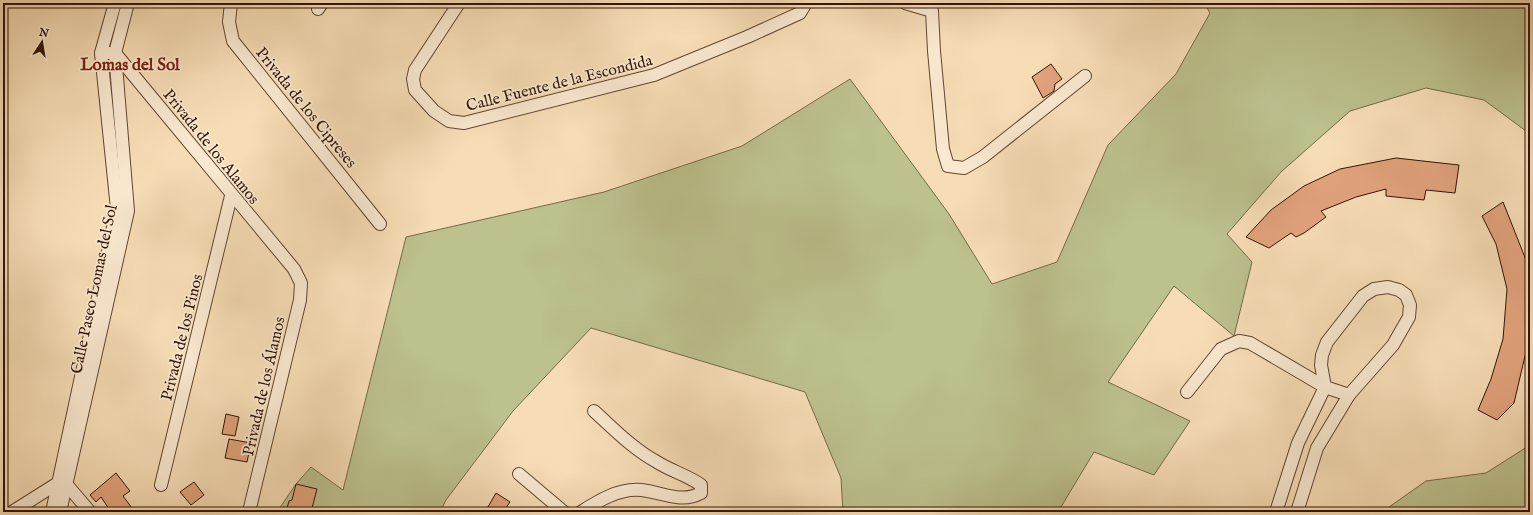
<svg xmlns="http://www.w3.org/2000/svg" width="1533" height="515" viewBox="0 0 1533 515" font-family="'IM FELL English',serif">
<style>
.green{fill:#bcc18e;stroke:#766a4a}
.building{fill:#e2a37d;stroke:#311405}
.lines{fill:none;stroke-linecap:round;stroke-linejoin:round}
.minor-casing{stroke:#624631;stroke-width:14}
.minor{stroke:#fae9d0;stroke-width:12}
.labels{text-anchor:middle;stroke-width:3.5;stroke-linejoin:round;paint-order:stroke}
.street-label{font-size:16px;fill:#311405;stroke:#fae9d0}
.neighbourhood-label{font-size:17px;font-weight:bold;fill:#7a1f14;stroke:#fae9d0}
</style>
<rect width="100%" height="100%" fill="#f7ddb6"/>
<filter id="stains"><feTurbulence type="fractalNoise" baseFrequency=".005" numOctaves="4"/><feColorMatrix values="0 0 0 0 .2 0 0 0 0 .09 0 0 0 0 .02 0 0 0 .5 -.17"/></filter>
<radialGradient id="worn" r=".72"><stop offset=".6" stop-color="#630" stop-opacity="0"/><stop offset="1" stop-color="#630" stop-opacity=".3"/></radialGradient>
<g class="green">
<path d="M 1204,3 L 1530,3 L 1530,134 L 1484,100 L 1426,88 L 1350,111 L 1281,172 L 1227,234 L 1252,262 L 1234,336 L 1174,286 L 1108,382 L 1190,421 L 1154,475 L 1094,452 L 1058,512 L 843,512 L 841,478 L 805,392 L 591,328 L 513,411 L 446,500 L 440,512 L 277,512 L 296,484 L 311,467 L 343,490 L 406,237 L 604,192 L 742,146 L 850,79 L 949,214 L 992,284 L 1057,262 L 1108,145 L 1176,74 L 1210,13 Z"/>
<path d="M 1530,445 L 1530,512 L 1382,512 L 1426,481 L 1486,473 Z"/>
</g>
<g class="building">
<path d="M 1051,64 L 1062,79 L 1055,84 L 1054,91 L 1043,98 L 1032,77 Z"/>
<path d="M 1396,158 L 1459,165 L 1455,193 L 1426,190 L 1424,200 L 1386,196 L 1386,189 L 1356,197 L 1321,211 L 1326,217 L 1304,233 L 1296,237 L 1291,233 L 1269,248 L 1246,237 L 1271,210 L 1304,186 L 1340,169 Z"/>
<path d="M 1503,202 L 1530,270 L 1530,306 L 1529,339 L 1514,403 L 1497,420 L 1478,410 L 1491,379 L 1503,339 L 1507,289 L 1496,244 L 1482,216 Z"/>
<path d="M 226,414 L 239,417 L 235,436 L 222,434 Z"/>
<path d="M 229,439 L 251,443 L 247,462 L 225,458 Z"/>
<path d="M 116,473 L 130,491 L 123,496 L 135,512 L 111,512 L 101,497 L 96,502 L 90,495 Z"/>
<path d="M 194,482 L 204,495 L 191,505 L 180,492 Z"/>
<path d="M 296,484 L 317,489 L 311,512 L 286,512 L 289,501 L 292,500 Z"/>
<path d="M 496,493 L 510,502 L 503,512 L 485,512 Z"/>
</g>
<g class="lines">
<defs>
<g id="minor">
<path d="M 231,3 L 229,22 L 233,41 L 380,224"/>
<path d="M 459,3 L 415,70 L 413,79 L 415,90 L 434,111 L 449,121 L 464,123 L 654,75 L 747,37 L 800,13 L 806,3"/>
<path d="M 905,3 L 932,11 L 934,51 L 943,149 L 948,166 L 964,168 L 983,157 L 1085,76"/>
<path d="M 318,9 L 322,3"/>
<path d="M 101,53 L 115,53 L 294,269 L 301,283 L 300,300 L 249,512"/>
<path d="M 1187,392 L 1221,349 L 1239,341 L 1250,343 L 1325,387 L 1349,395"/>
<path d="M 519,474 L 564,512"/>
<path d="M 67,485 L 90,512"/>
<path d="M 161,485 L 231,196"/>
<path d="M 12,512 L 58,483 L 62,484"/>
<path d="M 52,512 L 117,209 L 101,53 L 115,3"/>
<path d="M 60,512 L 128,211 L 115,53 L 128,3"/>
<path d="M 581,512 C 598,501 619,488 641,490 C 662,492 680,504 701,493 L 701,485 C 687,475 671,471 657,462 C 633,449 614,429 594,411"/>
<path d="M 1276,512 L 1298,443 L 1325,387 L 1321,365 L 1322,355 L 1327,342 L 1363,296 L 1374,289 L 1388,287 L 1399,290 L 1406,295 L 1410,305 L 1409,317 L 1393,345 L 1349,395 L 1317,448 L 1297,512"/>
</g>
</defs>
<use href="#minor" class="minor-casing"/>
<use href="#minor" class="minor"/>
</g>
<g class="labels">
<g class="street-label">
<text transform="translate(559 82) rotate(-14)" y="6">Calle Fuente de la Escondida</text>
<text transform="translate(307 107) rotate(51)" y="6">Privada de los Cipreses</text>
<text transform="translate(212 146) rotate(51)" y="6">Privada de los Alamos</text>
<text transform="translate(93 289) rotate(-78)" y="6">Calle Paseo Lomas del Sol</text>
<text transform="translate(181 337) rotate(-76)" y="6">Privada de los Pinos</text>
<text transform="translate(263 386) rotate(-77)" y="6">Privada de los Álamos</text>
</g>
<g class="neighbourhood-label">
<text x="130" y="70">Lomas del Sol</text>
</g>
</g>
<rect width="1533" height="515" fill="none" stroke="#f7ddb6" stroke-width="16"/>
<rect x="4" y="4" width="1525" height="507" fill="none" stroke="#311405" stroke-width="2"/>
<rect x="8" y="8" width="1517" height="499" fill="none" stroke="#311405"/>
<g transform="translate(42 42) rotate(12)" stroke="#fae9d0" stroke-width="3" paint-order="stroke">
<path d="M0-3L7 15L0 10L-7 15Z" fill="#311405"/>
<text y="-6" font-size="11" font-weight="bold" text-anchor="middle" fill="#311405">N</text>
</g>
<rect width="100%" height="100%" filter="url(#stains)"/>
<rect width="100%" height="100%" fill="url(#worn)"/>
</svg>
